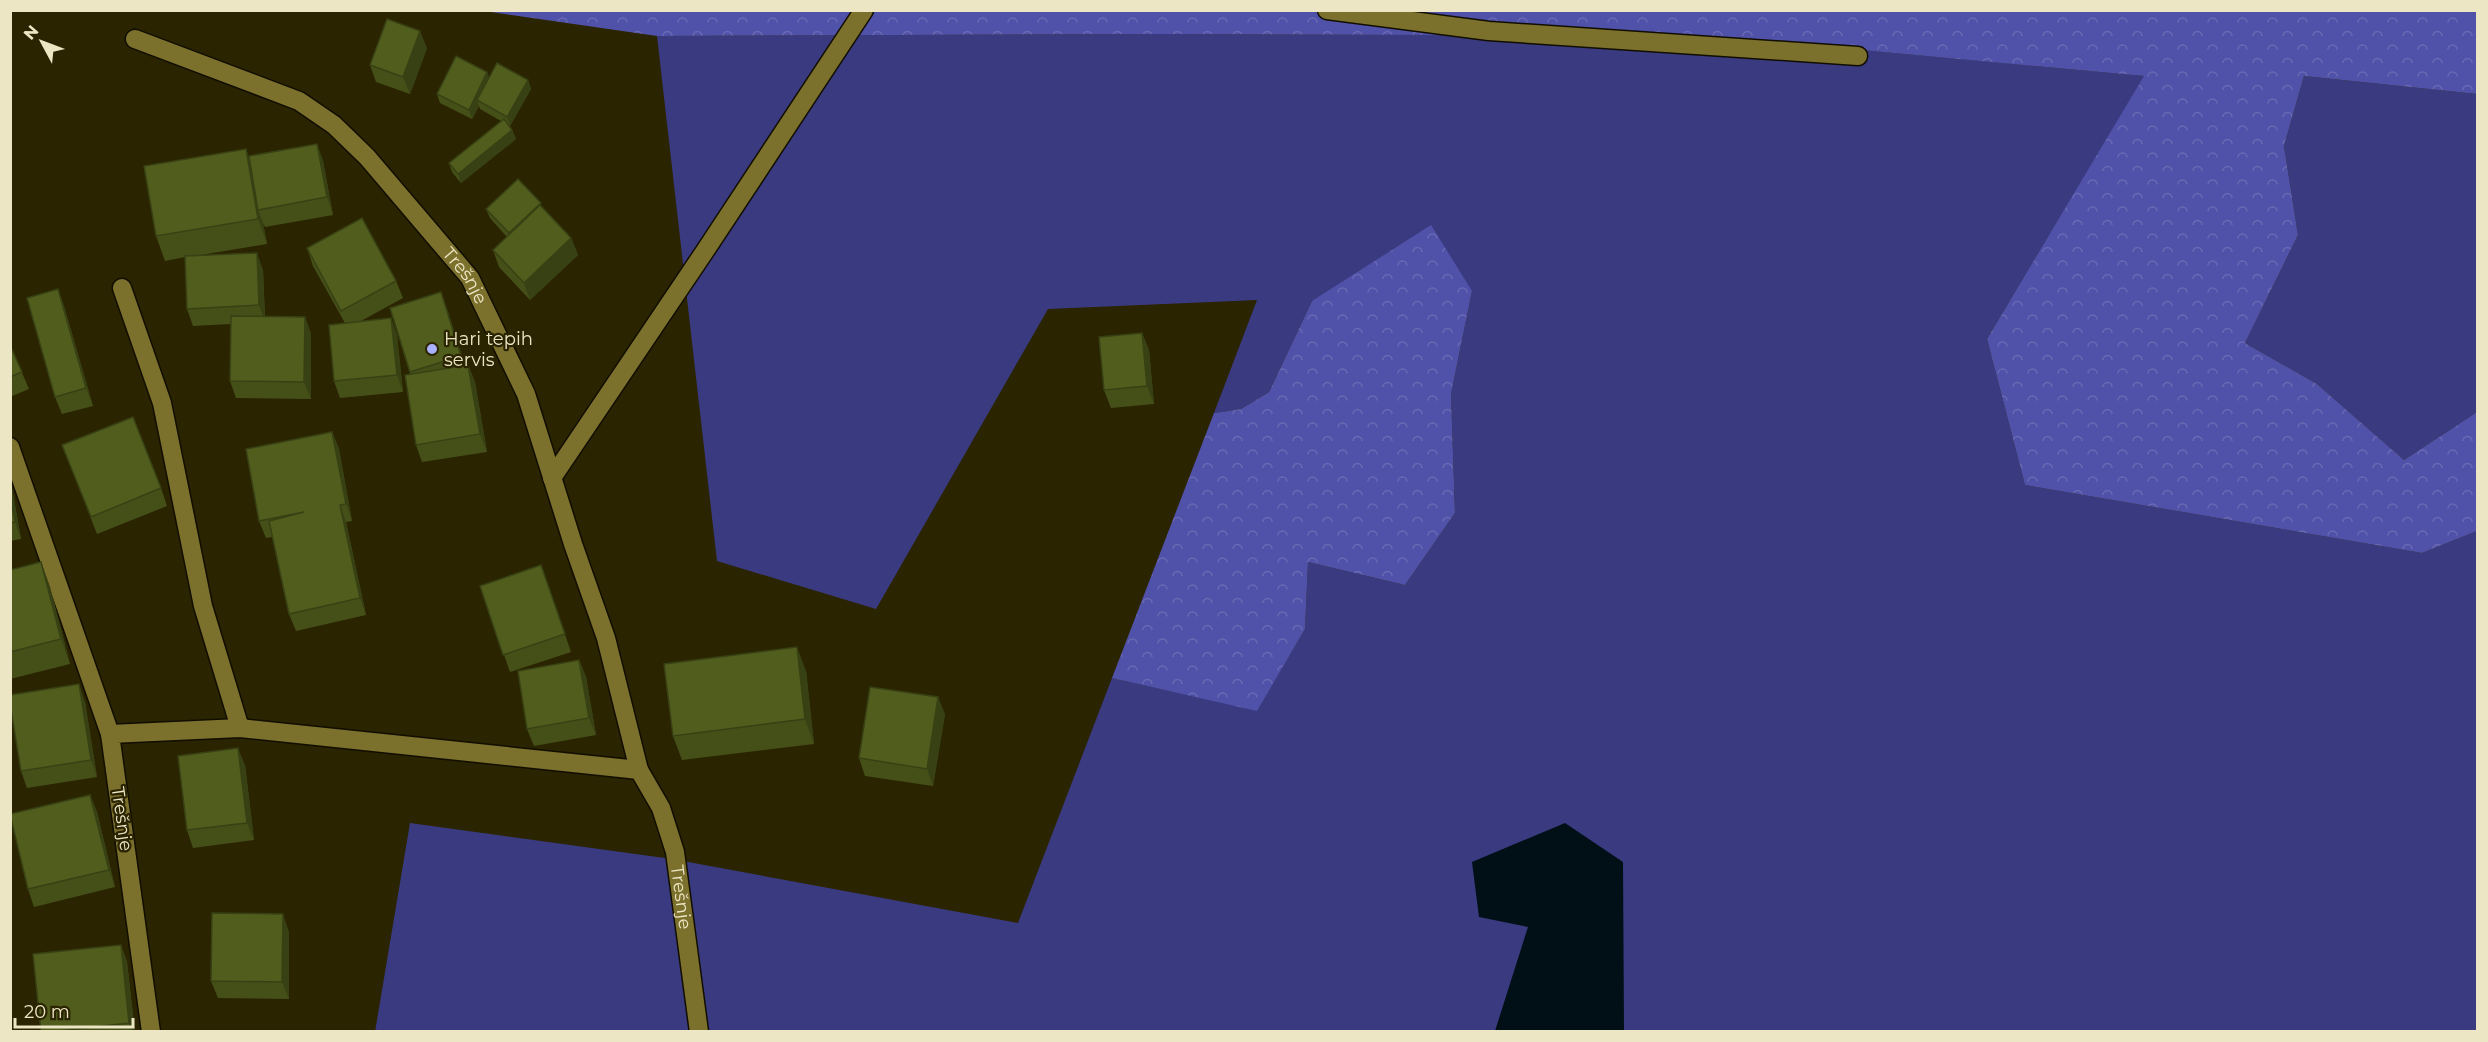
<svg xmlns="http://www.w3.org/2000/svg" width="2488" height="1042" viewBox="0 0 2488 1042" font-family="Montserrat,sans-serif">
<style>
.grass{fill:#3a3a81}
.forest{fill:url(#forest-crowns)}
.water{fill:#011016}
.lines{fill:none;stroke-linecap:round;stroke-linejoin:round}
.minor-casing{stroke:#110e00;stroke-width:21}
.minor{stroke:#7c702d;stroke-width:18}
.wall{fill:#455019}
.shaded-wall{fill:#384114}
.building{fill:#505d1d;stroke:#384114;stroke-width:1.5}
.poi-dot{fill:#a9b0fc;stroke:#2b2401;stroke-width:2}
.labels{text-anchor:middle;stroke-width:4.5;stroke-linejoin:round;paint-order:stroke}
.street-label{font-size:18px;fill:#ece6c5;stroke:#2b2401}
.poi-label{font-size:18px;fill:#ece6c5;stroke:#2b2401;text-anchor:start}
</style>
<defs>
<pattern id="forest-crowns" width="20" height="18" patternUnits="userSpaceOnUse" patternTransform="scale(1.5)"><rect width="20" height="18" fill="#5051a9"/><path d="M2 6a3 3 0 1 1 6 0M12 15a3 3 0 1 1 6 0" fill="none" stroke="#696ab3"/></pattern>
</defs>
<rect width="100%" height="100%" fill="#2b2401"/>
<g class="grass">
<path d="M 1163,34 L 1709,36 L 2145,76 L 1987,339 L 2025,485 L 2422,553 L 2477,531 L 2477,1031 L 375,1032 L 410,823 L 672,859 L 1018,923 L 1112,678 L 1257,710 L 1305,629 L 1308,562 L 1405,585 L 1455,513 L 1451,394 L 1472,291 L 1312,301 L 1269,392 L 1241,409 L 1214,413 L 1257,300 L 1048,309 L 876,609 L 717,561 L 657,36 Z"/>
<path d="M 2304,76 L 2477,94 L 2477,412 L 2404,460 L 2317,384 L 2245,343 L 2298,235 L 2284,146 Z"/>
</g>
<g class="forest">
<path d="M 484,11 L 2477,11 L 2477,94 L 2304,76 L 2284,146 L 2298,235 L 2245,343 L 2317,384 L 2404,460 L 2477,412 L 2477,531 L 2422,553 L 2025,485 L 1987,339 L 2144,76 L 1709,36 L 1163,34 L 657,36 Z"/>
<path d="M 1431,225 L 1472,291 L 1451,394 L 1455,513 L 1405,585 L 1308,562 L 1305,629 L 1257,711 L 1112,678 L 1214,413 L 1241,409 L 1269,392 L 1312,301 Z"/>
</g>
<path class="water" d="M 1565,823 L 1623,862 L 1624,1031 L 1495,1031 L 1528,927 L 1479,917 L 1472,862 Z"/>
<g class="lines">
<defs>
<g id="minor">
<path d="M 1327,10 L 1489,31 L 1858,56"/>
<path id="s1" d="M 135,39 L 299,101 L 334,125 L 367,157 L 470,278 L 526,394 L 573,544 L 606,638 L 639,770 L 661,808 L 675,852 L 699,1032"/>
<path d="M 122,288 L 162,403 L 203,606 L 240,728"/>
<path d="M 10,447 L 110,734"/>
<path d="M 552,478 L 705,251 L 864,10"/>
<path d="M 151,1032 L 110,734 L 240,728 L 639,770"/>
</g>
</defs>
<use href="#minor" class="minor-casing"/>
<use href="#minor" class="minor"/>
</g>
<g class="wall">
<path d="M 427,48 L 410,94 L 376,82 L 370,65 Z"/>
<path d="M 489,77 L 528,80 L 531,89 L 510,126 L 508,125 L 512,130 L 516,139 L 461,183 L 452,172 L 449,163 L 501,121 L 480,109 L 479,106 L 472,119 L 440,103 L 437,94 Z"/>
<path d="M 317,144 L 323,161 L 333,215 L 265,227 L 263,223 L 267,244 L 195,256 L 263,270 L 265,316 L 305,317 L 311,334 L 311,399 L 236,398 L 230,381 L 231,324 L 193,326 L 187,309 L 185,257 L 165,261 L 156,236 L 249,156 Z"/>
<path d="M 486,209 L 543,209 L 571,238 L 578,255 L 530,300 L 499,267 L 493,250 L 507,237 L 490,218 Z"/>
<path d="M 307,248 L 396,281 L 403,298 L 361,321 L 391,318 L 397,335 L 403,392 L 340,398 L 334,381 L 345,323 L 313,266 Z"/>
<path d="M 64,306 L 93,406 L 62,414 L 55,397 Z"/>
<path d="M 390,308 L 447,309 L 465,365 L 468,365 L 475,382 L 487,452 L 422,462 L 416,445 L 410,374 Z"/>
<path d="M 1142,333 L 1149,350 L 1154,404 L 1111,408 L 1104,390 Z"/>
<path d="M 10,345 L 29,389 L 10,397 Z"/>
<path d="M 332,432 L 339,449 L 352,521 L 346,522 L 366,615 L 296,631 L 289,614 L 272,537 L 266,538 L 259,521 Z"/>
<path d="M 62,445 L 161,488 L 167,506 L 97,534 Z"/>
<path d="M 10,477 L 21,539 L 10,541 Z"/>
<path d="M 41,562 L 50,587 L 70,664 L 10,679 L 10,570 Z"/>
<path d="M 541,565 L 571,652 L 510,672 L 480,586 Z"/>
<path d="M 579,660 L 586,677 L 596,735 L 534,746 L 527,729 Z"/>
<path d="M 806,671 L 814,744 L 682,760 L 673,736 Z"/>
<path d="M 85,702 L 97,777 L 27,788 L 21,771 Z"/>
<path d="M 945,714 L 933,786 L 865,776 L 859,758 Z"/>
<path d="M 245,765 L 254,840 L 193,848 L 187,830 Z"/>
<path d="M 90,795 L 97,812 L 115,887 L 34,907 L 28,889 Z"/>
<path d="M 289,932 L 289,999 L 218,998 L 211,981 Z"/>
<path d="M 121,945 L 127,962 L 135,1032 L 41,1032 Z"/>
</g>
<g class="shaded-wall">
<path d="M 420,31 L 427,48 L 410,94 L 403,77 Z"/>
<path d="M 487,72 L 491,81 L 477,100 L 479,106 L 472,119 L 469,110 Z"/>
<path d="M 528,80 L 531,89 L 510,126 L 507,117 Z"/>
<path d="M 512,130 L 516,139 L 461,183 L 458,174 Z"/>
<path d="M 317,144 L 323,161 L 333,215 L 327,197 Z"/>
<path d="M 246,149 L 255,174 L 258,210 L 263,223 L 267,244 L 258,219 Z"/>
<path d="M 571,238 L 578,255 L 530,300 L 524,283 Z"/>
<path d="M 257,253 L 263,270 L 265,323 L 259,305 Z"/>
<path d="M 58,289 L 64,306 L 93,406 L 86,388 Z"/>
<path d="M 441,292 L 447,309 L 467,374 L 461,356 Z"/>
<path d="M 305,317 L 311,334 L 311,399 L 304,382 Z"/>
<path d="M 391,318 L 397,335 L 403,392 L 397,375 Z"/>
<path d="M 1142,333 L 1149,350 L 1154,404 L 1147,386 Z"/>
<path d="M 468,365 L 475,382 L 487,452 L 480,434 Z"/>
<path d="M 332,432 L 339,449 L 352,521 L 346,504 Z"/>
<path d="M 10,477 L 21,539 L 15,522 L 10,496 Z"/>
<path d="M 340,505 L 346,522 L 366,615 L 360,598 Z"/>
<path d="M 41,562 L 50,587 L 70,664 L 61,639 Z"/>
<path d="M 797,647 L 806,671 L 814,744 L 805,719 Z"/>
<path d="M 579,660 L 586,677 L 596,735 L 589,718 Z"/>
<path d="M 79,684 L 85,702 L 97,777 L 91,760 Z"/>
<path d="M 938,697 L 945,714 L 933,786 L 927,769 Z"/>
<path d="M 238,748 L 245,765 L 254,840 L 247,823 Z"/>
<path d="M 90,795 L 97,812 L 115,887 L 109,870 Z"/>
<path d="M 283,914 L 289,932 L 289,999 L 282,982 Z"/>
<path d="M 121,945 L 127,962 L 135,1032 L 132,1032 L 129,1023 Z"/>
</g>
<g class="building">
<path d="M 387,19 L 420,31 L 403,77 L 370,65 Z"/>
<path d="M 456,56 L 487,72 L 469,110 L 437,94 Z"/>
<path d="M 497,63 L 528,80 L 507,117 L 477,100 Z"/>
<path d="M 504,119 L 512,130 L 458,174 L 449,163 Z"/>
<path d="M 317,144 L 327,197 L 258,210 L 249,156 Z"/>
<path d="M 246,149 L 258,219 L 156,236 L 144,166 Z"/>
<path d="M 518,179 L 541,203 L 509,233 L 486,209 Z"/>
<path d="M 540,205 L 571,238 L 524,283 L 493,250 Z"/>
<path d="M 362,218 L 396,281 L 341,311 L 307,248 Z"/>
<path d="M 257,253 L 259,305 L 187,309 L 185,256 Z"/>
<path d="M 58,289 L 86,388 L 55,397 L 27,298 Z"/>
<path d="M 441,292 L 461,356 L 410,372 L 390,308 Z"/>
<path d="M 231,316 L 305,317 L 304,382 L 230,381 Z"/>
<path d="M 391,318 L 397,375 L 334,381 L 329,325 Z"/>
<path d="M 1142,333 L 1147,386 L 1104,390 L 1099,337 Z"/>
<path d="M 10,345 L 22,372 L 10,377 Z"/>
<path d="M 468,365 L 480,434 L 416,445 L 405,375 Z"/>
<path d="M 133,417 L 161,488 L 91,517 L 62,445 Z"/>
<path d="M 332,432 L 346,504 L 340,505 L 360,598 L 289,614 L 269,521 L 304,512 L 259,521 L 246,449 Z"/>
<path d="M 10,496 L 15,522 L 10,523 Z"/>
<path d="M 41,562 L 61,639 L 10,652 L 10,570 Z"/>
<path d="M 541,565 L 565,634 L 503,655 L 480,586 Z"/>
<path d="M 797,647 L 805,719 L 673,736 L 664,664 Z"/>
<path d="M 579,660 L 589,718 L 527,729 L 518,671 Z"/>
<path d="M 79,684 L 91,760 L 21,771 L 10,703 L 10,695 Z"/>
<path d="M 870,687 L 938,697 L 927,769 L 859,758 Z"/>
<path d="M 238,748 L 247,823 L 187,830 L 178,756 Z"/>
<path d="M 90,795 L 109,870 L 28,889 L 10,814 Z"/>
<path d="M 212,913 L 283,914 L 282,982 L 211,981 Z"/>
<path d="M 121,945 L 129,1023 L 50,1032 L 41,1032 L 33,954 Z"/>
</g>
<circle class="poi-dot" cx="432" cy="349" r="6"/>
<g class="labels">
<g class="street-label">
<text dy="6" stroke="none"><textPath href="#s1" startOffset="418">Trešnje</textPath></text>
<text transform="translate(122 819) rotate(82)" y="6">Trešnje</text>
<text dy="6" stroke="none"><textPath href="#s1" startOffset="1080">Trešnje</textPath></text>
</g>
<g class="poi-label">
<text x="444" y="345">Hari tepih<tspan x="444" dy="21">servis</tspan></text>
</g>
</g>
<rect width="2488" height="1042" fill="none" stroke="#ece6c5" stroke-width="24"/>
<g transform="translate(42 42) rotate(311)" stroke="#2b2401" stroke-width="4.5" paint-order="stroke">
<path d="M0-4.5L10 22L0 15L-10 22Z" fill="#ece6c5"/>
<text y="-9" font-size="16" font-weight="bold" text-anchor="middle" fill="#ece6c5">N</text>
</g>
<path d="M15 1018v9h118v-9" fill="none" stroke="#ece6c5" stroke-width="3"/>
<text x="24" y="1018" font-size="18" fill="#ece6c5" stroke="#2b2401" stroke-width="4.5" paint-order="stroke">20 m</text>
</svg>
